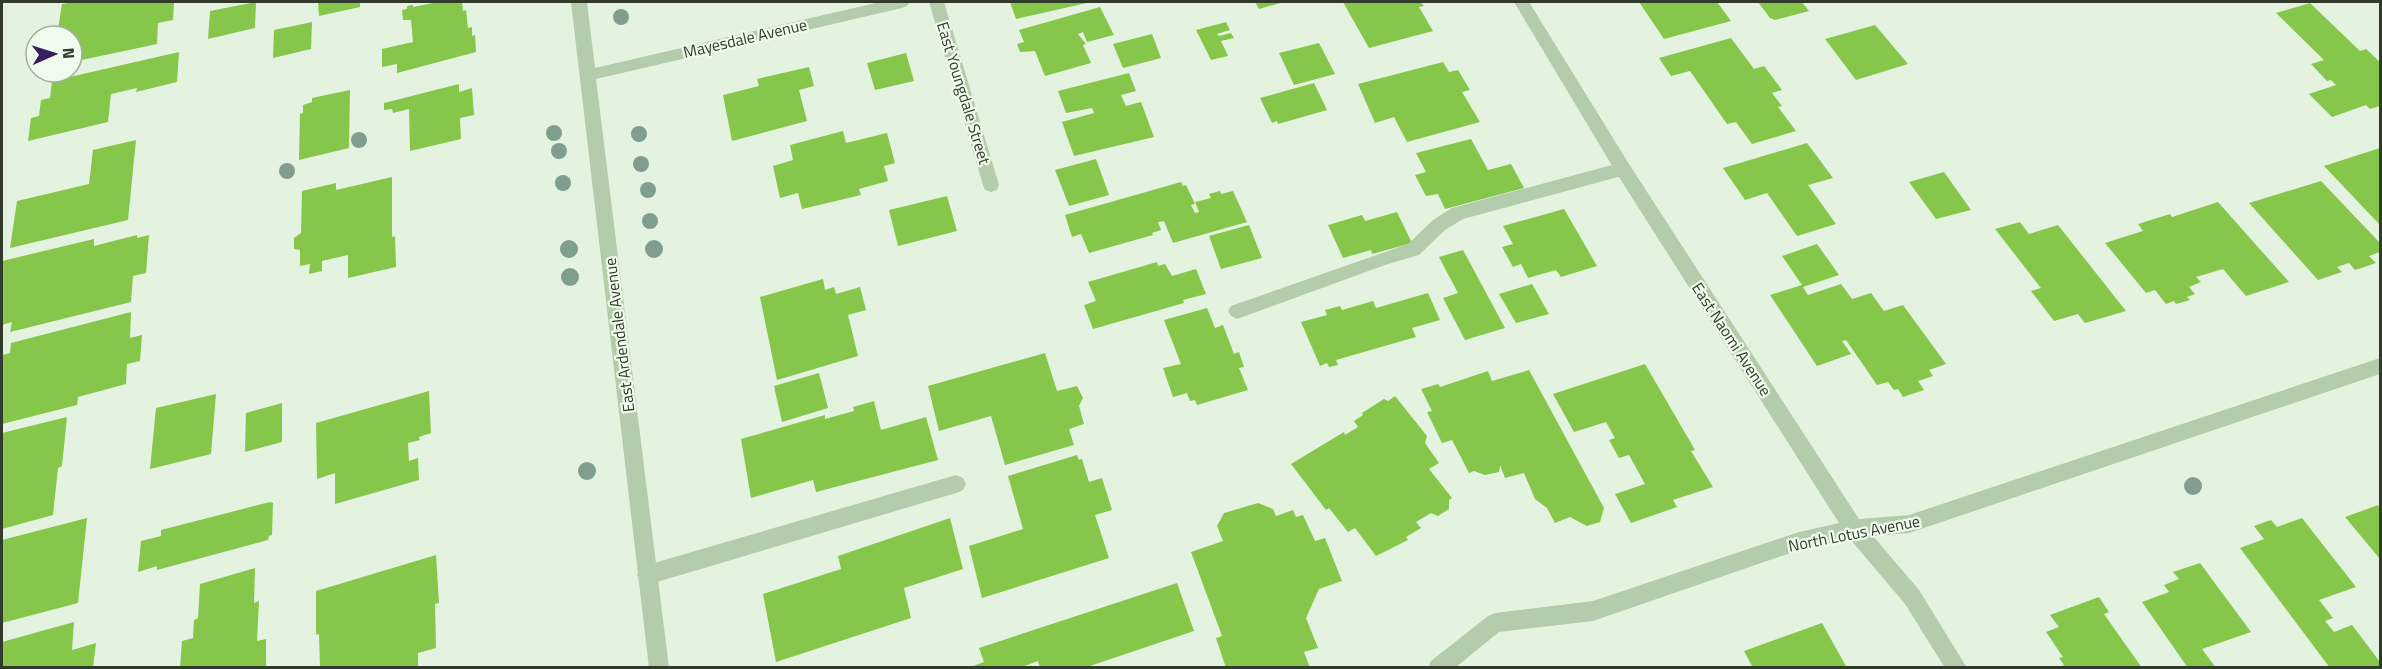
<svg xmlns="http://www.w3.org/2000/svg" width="2382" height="669" viewBox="0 0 2382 669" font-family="'Titillium Web',sans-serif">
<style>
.building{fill:#86c64b}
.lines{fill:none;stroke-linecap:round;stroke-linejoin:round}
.lane{fill:#b4ccab;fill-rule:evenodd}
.street{fill:#b4ccab;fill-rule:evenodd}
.tree{fill:#809e8e}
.labels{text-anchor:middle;stroke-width:4.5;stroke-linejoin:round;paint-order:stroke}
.street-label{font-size:16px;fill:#313a2b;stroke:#effbed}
</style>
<rect width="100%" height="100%" fill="#e4f3e0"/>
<g class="building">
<path d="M 75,2 L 174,2 L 173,20 L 158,23 L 157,44 L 72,62 L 72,36 L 57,36 L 62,4 Z"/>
<path d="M 256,2 L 255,28 L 208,39 L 210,11 Z"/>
<path d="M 318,2 L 360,2 L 360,7 L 319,16 Z"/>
<path d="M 438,2 L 462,2 L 463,11 L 466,10 L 468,28 L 472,27 L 472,36 L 475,35 L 476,52 L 397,73 L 397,64 L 382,67 L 382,49 L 413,42 L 411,20 L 403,20 L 402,10 L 407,9 L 407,6 L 413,5 L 413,7 Z"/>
<path d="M 1010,2 L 1091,2 L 1016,19 Z"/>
<path d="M 1255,2 L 1284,2 L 1259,9 Z"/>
<path d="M 1343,2 L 1421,2 L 1424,6 L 1419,7 L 1433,31 L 1369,48 Z"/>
<path d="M 1639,2 L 1717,2 L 1731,21 L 1664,39 Z"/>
<path d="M 1758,2 L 1802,2 L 1809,11 L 1775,20 L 1770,18 Z"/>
<path d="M 2310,3 L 2360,51 L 2366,49 L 2380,62 L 2380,106 L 2370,109 L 2366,105 L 2332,117 L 2309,94 L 2336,85 L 2331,80 L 2327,81 L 2311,64 L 2324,60 L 2276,13 Z"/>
<path d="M 1100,7 L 1114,35 L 1087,42 L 1083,32 L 1078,34 L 1086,44 L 1083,45 L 1091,63 L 1045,76 L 1035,51 L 1020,52 L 1017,44 L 1024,42 L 1019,30 Z"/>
<path d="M 312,22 L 311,49 L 273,58 L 274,30 Z"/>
<path d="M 1226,22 L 1230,30 L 1217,34 L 1219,36 L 1231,33 L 1234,38 L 1221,41 L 1228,56 L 1211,60 L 1196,30 Z"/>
<path d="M 1875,25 L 1908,64 L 1856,80 L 1825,39 Z"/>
<path d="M 1152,34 L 1161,58 L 1123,68 L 1113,44 Z"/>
<path d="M 1731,38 L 1754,69 L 1764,66 L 1782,90 L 1772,93 L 1782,106 L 1778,107 L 1796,131 L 1752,144 L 1736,122 L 1727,124 L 1690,71 L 1671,76 L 1659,58 Z"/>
<path d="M 1319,43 L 1335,74 L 1294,85 L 1279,53 Z"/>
<path d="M 179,52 L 177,82 L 136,92 L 137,88 L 111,94 L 108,122 L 28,141 L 31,118 L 39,116 L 41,100 L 50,98 L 52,81 Z"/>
<path d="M 906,53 L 914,81 L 875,90 L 867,63 Z"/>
<path d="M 1443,62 L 1449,72 L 1458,70 L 1470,90 L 1462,92 L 1480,122 L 1407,142 L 1394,117 L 1375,123 L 1358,84 Z"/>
<path d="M 809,67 L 814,86 L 799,90 L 807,121 L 732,141 L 723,95 L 759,86 L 757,79 Z"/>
<path d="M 1129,73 L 1136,91 L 1121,95 L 1126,106 L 1141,102 L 1154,137 L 1074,156 L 1062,122 L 1094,113 L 1092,108 L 1066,113 L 1058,91 Z"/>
<path d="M 1314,83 L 1327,110 L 1278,124 L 1277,121 L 1272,123 L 1260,98 Z"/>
<path d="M 459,84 L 459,92 L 472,88 L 474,115 L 460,118 L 461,139 L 410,151 L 409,109 L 393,113 L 392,109 L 384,110 L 384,103 Z"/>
<path d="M 350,90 L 349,148 L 299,160 L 300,114 L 303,113 L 303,105 L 312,102 L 312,98 Z"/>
<path d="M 843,131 L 846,143 L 887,133 L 895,163 L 884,166 L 888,181 L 859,189 L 861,195 L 802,209 L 798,193 L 780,198 L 773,166 L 793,160 L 790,145 Z"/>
<path d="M 1471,139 L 1488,170 L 1511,164 L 1524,188 L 1445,209 L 1438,194 L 1426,196 L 1415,175 L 1426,172 L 1416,153 Z"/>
<path d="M 136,140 L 128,220 L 10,248 L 17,201 L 89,184 L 93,150 Z"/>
<path d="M 1807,143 L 1833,178 L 1808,185 L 1836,224 L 1797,236 L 1767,193 L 1745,200 L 1723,168 Z"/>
<path d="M 2380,148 L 2380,225 L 2324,166 Z"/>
<path d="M 1096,159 L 1109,195 L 1069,206 L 1055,170 Z"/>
<path d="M 1944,172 L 1971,210 L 1936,219 L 1909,182 Z"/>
<path d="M 392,177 L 392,237 L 395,236 L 396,267 L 348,278 L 348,255 L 322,261 L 322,271 L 309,274 L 310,264 L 300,266 L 300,250 L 294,249 L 294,238 L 301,233 L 302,191 L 336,183 L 336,190 Z"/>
<path d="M 2321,181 L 2380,243 L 2380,252 L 2369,256 L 2376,263 L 2355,270 L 2349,263 L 2337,267 L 2342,272 L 2318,280 L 2249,203 Z"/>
<path d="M 1181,182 L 1183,186 L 1186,185 L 1195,204 L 1191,205 L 1195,213 L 1199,212 L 1195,202 L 1211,198 L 1209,194 L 1220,191 L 1221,194 L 1233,191 L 1247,222 L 1173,243 L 1164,221 L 1158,222 L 1161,230 L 1152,233 L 1153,235 L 1089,253 L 1081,234 L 1072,237 L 1065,215 Z"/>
<path d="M 947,196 L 957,231 L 898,246 L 889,210 Z"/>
<path d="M 2218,202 L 2289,282 L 2246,296 L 2223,269 L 2196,277 L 2201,282 L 2189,287 L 2195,294 L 2187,297 L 2190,300 L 2176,304 L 2174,301 L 2166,304 L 2155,290 L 2146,293 L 2105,243 L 2143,231 L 2138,224 L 2170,214 L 2172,217 Z"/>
<path d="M 1564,209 L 1597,266 L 1561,277 L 1556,270 L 1528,278 L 1521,264 L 1513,267 L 1502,247 L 1513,244 L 1503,226 Z"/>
<path d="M 1397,212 L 1412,243 L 1372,254 L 1371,250 L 1343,258 L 1328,225 L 1362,215 L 1365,221 Z"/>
<path d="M 2020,222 L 2029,234 L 2058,225 L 2126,311 L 2085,323 L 2078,314 L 2054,321 L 2031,291 L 2041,288 L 1995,229 Z"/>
<path d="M 1249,225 L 1262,258 L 1221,269 L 1209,236 Z"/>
<path d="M 137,235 L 137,238 L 149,235 L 146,273 L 133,276 L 131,302 L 10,332 L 12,322 L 2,325 L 2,261 L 94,239 L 94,246 Z"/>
<path d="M 1817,244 L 1839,275 L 1803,287 L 1808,295 L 1841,284 L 1852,299 L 1871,293 L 1884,311 L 1903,305 L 1946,364 L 1929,370 L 1933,376 L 1918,381 L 1924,390 L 1903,397 L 1898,389 L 1894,390 L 1888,382 L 1877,385 L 1846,340 L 1842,341 L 1851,354 L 1817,366 L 1770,295 L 1802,285 L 1782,256 Z"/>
<path d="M 1463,250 L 1505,328 L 1465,340 L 1443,298 L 1458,293 L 1439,257 Z"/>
<path d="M 1157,262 L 1158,266 L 1165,264 L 1172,276 L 1196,269 L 1206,294 L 1183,300 L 1184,303 L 1093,329 L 1084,305 L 1096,301 L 1088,282 Z"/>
<path d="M 823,279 L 825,290 L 834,287 L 836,294 L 860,287 L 866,310 L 848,315 L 858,356 L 777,380 L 760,297 Z"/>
<path d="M 1532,284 L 1549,314 L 1516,323 L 1499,294 Z"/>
<path d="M 1428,293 L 1440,320 L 1412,328 L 1416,337 L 1336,360 L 1338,365 L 1329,367 L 1327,363 L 1320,366 L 1301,322 L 1327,315 L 1325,310 L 1340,306 L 1342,310 L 1373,301 L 1376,308 Z"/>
<path d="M 1207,308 L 1215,328 L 1223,325 L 1234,354 L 1239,352 L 1244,367 L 1239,368 L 1248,390 L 1197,405 L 1195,400 L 1190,401 L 1187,393 L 1173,397 L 1163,368 L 1181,364 L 1164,320 Z"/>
<path d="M 131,312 L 130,338 L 142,335 L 140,361 L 127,364 L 126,384 L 78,397 L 77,405 L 2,424 L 2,355 L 10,353 L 11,343 Z"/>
<path d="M 1045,353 L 1057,391 L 1077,386 L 1083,398 L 1079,406 L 1084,424 L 1069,429 L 1074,445 L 1005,465 L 991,416 L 939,431 L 928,386 Z"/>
<path d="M 1645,364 L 1695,450 L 1691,451 L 1713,487 L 1673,500 L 1677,507 L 1631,523 L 1615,494 L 1645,484 L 1629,455 L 1619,458 L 1609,440 L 1615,438 L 1606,422 L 1574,432 L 1553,394 Z"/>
<path d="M 1529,370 L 1604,508 L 1600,522 L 1587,526 L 1570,517 L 1555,523 L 1547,508 L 1535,499 L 1524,473 L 1505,478 L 1500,465 L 1499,472 L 1485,475 L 1474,471 L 1469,473 L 1452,440 L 1442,443 L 1427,412 L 1432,411 L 1421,389 L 1438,384 L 1440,387 L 1488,371 L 1492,381 Z"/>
<path d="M 819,373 L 828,408 L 782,422 L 774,386 Z"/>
<path d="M 429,391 L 431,433 L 419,437 L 420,440 L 408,443 L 409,461 L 418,458 L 419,480 L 335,504 L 335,473 L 317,479 L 316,423 Z"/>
<path d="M 216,394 L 211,454 L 150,469 L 156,408 Z"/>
<path d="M 1395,396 L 1427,436 L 1425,443 L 1439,463 L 1429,469 L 1452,498 L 1449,500 L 1449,509 L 1438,516 L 1431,513 L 1416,522 L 1421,528 L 1406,537 L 1408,540 L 1376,556 L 1355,528 L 1348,532 L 1329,508 L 1326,510 L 1291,464 L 1344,432 L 1345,435 L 1358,427 L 1354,421 L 1363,415 L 1362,413 L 1384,399 L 1388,401 Z"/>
<path d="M 874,401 L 881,430 L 926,417 L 938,460 L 816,492 L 813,480 L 751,498 L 741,439 L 825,415 L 825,419 L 854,411 L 853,407 Z"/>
<path d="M 282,403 L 282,442 L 245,452 L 246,413 Z"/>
<path d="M 67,417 L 62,466 L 58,468 L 53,515 L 2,529 L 2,433 Z"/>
<path d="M 1077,455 L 1079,460 L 1082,459 L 1089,482 L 1102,478 L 1112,510 L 1095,515 L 1109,558 L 982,598 L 969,546 L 1023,529 L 1008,476 Z"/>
<path d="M 270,502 L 273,503 L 272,535 L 269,536 L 268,540 L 157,570 L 157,566 L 138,572 L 141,541 L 161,536 L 161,530 Z"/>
<path d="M 1258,503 L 1273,509 L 1276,516 L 1293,510 L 1296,517 L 1303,515 L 1315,541 L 1325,538 L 1342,581 L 1319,589 L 1306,618 L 1318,648 L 1304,652 L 1310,668 L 1226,668 L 1216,638 L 1222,636 L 1191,552 L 1223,541 L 1217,526 L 1224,513 Z"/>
<path d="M 2378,505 L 2380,508 L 2380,559 L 2345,517 Z"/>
<path d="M 87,518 L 78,603 L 2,623 L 2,540 Z"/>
<path d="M 950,518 L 963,569 L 904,588 L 911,618 L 776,662 L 763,594 L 841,569 L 838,556 Z"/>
<path d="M 2302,518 L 2356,587 L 2319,600 L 2333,618 L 2325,621 L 2334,632 L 2352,625 L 2380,662 L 2380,668 L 2330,668 L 2240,548 L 2264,539 L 2254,526 L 2271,520 L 2277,527 Z"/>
<path d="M 436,555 L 439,603 L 435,604 L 436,648 L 418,653 L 418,668 L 320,668 L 319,634 L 316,635 L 316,591 Z"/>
<path d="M 2200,563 L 2251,632 L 2202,649 L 2216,668 L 2188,668 L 2142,602 L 2169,592 L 2164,585 L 2179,579 L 2173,572 Z"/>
<path d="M 255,568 L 254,603 L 259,601 L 257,641 L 266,639 L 266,668 L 180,668 L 182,641 L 193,638 L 194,620 L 198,618 L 200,584 Z"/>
<path d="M 1177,583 L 1194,631 L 1084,668 L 1040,668 L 1038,661 L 1019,668 L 968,668 L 984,662 L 979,648 Z"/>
<path d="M 2099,597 L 2109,612 L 2104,614 L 2142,668 L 2058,668 L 2064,665 L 2059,658 L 2063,657 L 2046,632 L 2059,627 L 2050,615 Z"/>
<path d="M 74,622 L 72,650 L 96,643 L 93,668 L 2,668 L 2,642 Z"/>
<path d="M 1822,623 L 1847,668 L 1753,668 L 1744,651 Z"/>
</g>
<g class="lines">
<g class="lane">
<path d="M 1623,162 L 1629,164 L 1631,169 L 1629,174 L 1463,219 L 1445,230 L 1419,255 L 1385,265 L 1237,319 L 1231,316 L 1228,311 L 1231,306 L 1408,244 L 1433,220 L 1452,208 Z"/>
<path d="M 956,475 L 963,478 L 966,484 L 963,490 L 956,493 L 647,585 L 640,582 L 637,575 L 640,568 L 647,565 Z"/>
</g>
<g class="street">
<path d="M 571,2 L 587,2 L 595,68 L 880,2 L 910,2 L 907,6 L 902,8 L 596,79 L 669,668 L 649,668 Z"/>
<path d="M 929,2 L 944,2 L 999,185 L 997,190 L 991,192 L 985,190 L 983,185 Z"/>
<path d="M 1514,2 L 1529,2 L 1629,164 L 1859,519 L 1909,515 L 2380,358 L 2380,374 L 1909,533 L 1873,536 L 1919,590 L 1967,668 L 1945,668 L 1905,604 L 1850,539 L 1799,550 L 1593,621 L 1499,632 L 1455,668 L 1428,668 L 1431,661 L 1488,616 L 1495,613 L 1593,601 L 1799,532 L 1839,523 L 1617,174 Z"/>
</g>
</g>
<g class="tree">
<circle cx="621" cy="17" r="8"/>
<circle cx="554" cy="133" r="8"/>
<circle cx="639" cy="134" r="8"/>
<circle cx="359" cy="140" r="8"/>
<circle cx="559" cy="151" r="8"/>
<circle cx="641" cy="164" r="8"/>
<circle cx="287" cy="171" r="8"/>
<circle cx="563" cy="183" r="8"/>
<circle cx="648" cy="190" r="8"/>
<circle cx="650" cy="221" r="8"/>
<circle cx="569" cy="249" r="9"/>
<circle cx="654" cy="249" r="9"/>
<circle cx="570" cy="277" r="9"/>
<circle cx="587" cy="471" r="9"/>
<circle cx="2193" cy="486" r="9"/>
</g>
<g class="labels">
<g class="street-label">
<text transform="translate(745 38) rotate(-13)" y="6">Mayesdale Avenue</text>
<text transform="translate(964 93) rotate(73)" y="6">East Youngdale Street</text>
<text transform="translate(619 335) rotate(-97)" y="6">East Ardendale Avenue</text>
<text transform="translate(1732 339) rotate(57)" y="6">East Naomi Avenue</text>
<text transform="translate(1854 533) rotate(-11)" y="6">North Lotus Avenue</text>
</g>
</g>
<rect width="2382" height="669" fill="none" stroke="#313a2b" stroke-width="6"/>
<g transform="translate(54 54) rotate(87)"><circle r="28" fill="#effbed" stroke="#a3ae9f" stroke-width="1.5"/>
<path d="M0-4.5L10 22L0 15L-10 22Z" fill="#351f5c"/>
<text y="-9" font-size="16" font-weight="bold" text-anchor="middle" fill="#313a2b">N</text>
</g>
</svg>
